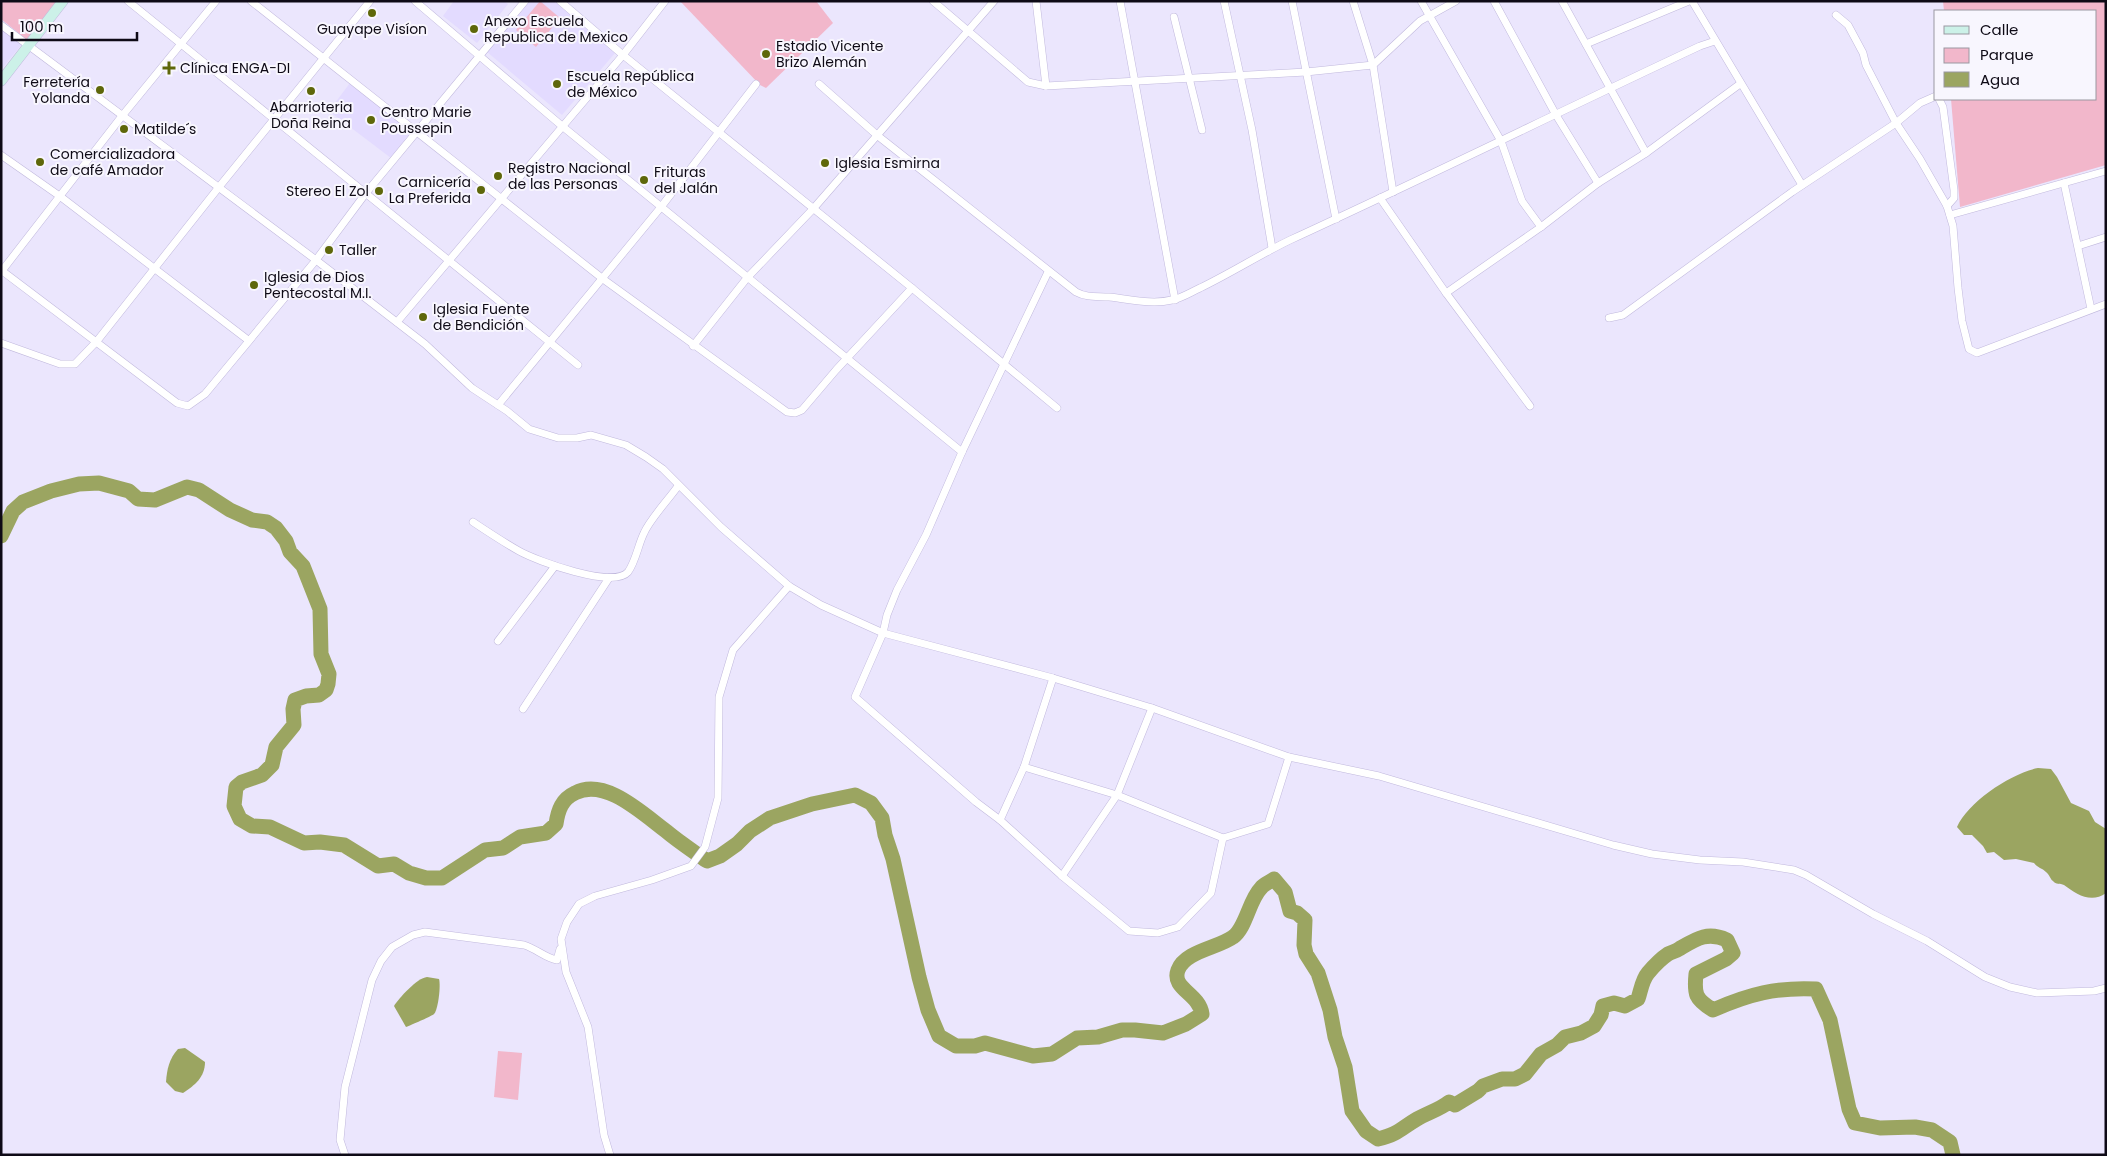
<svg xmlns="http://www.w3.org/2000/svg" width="2107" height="1156" viewBox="0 0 2107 1156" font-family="Poppins,sans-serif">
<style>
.built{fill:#e3dbff}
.green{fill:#f2b7cb}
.water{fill:#9ba561}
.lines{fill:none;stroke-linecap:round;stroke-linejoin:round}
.river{stroke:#9ba561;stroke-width:15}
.minor-casing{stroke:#c1b9dd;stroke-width:8}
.secondary-casing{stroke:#c1b9dd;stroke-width:11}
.minor{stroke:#fff;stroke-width:7}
.secondary{stroke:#ccf1e8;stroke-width:10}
.poi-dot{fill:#5e670a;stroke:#f8f6fe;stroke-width:2}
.labels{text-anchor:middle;stroke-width:4;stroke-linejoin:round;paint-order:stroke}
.poi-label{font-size:14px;fill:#0e0a16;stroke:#f8f6fe;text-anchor:start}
</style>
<rect width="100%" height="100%" fill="#ebe6fd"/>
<g class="built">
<path d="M 454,1 L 504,1 L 508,4 L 477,43 L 443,16 Z"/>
<path d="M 530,1 L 554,1 L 615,53 L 562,115 L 487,52 Z"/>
<path d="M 1,28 L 22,44 L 1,70 Z"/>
<path d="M 350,83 L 412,130 L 391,158 L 329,111 Z"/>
</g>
<g class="green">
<path d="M 1,1 L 58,1 L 27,40 L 1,19 Z"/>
<path d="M 540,1 L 560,18 L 536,47 L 516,30 Z"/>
<path d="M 680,1 L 816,1 L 833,23 L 766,88 L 760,85 Z"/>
<path d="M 1943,1 L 2106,1 L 2106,165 L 1960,207 L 1951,99 L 2096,99 L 2096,11 L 1944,11 Z"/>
<path d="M 498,1051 L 522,1053 L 518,1100 L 494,1097 Z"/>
</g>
<g class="water">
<path d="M 2038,768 L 2051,769 L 2057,777 L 2071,803 L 2089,811 L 2095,822 L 2106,829 L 2106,893 C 2091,904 2076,894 2064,885 C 2060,883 2056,885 2053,881 C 2050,879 2050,875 2046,872 C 2042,868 2038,868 2034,863 L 2016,859 L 2004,860 L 1994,852 L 1987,853 L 1983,846 L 1972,835 L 1964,835 L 1957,827 C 1968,802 2011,773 2038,768 Z"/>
<path d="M 427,977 L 439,979 C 441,986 438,1010 434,1014 C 432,1016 409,1026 406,1027 L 394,1006 C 399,998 417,978 427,977 Z"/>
<path d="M 185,1048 L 205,1062 C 205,1077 195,1085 183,1093 L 175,1091 L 166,1082 C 167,1069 169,1059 178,1049 Z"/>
</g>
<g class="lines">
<path class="river" d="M 1,536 L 13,511 L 23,502 L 51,491 L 79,484 L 99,483 L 129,491 L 138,499 L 155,500 L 187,487 L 199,490 L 230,510 L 252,520 L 267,522 L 276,528 L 286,541 L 290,552 L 303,566 L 320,609 L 321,654 L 329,674 L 328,684 L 326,690 L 319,695 L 306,696 L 295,700 L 293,709 L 294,725 L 276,747 L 272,765 L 262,775 L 242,782 L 236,787 L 234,806 L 240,819 L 252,826 L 270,827 L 304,843 L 320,842 L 344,845 L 378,866 L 394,864 L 409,873 L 426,878 L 442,878 L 485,850 L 503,848 L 520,837 L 546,833 L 556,824 C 558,810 562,799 575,793 C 605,777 643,814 666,831 C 679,842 693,851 707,861 L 720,856 L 737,844 L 750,831 L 770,818 L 812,804 L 855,795 L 871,803 L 882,818 L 885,835 L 893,859 L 919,977 L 928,1010 L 939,1036 L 956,1046 L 975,1046 L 985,1043 L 1033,1056 L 1052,1054 L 1077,1038 L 1098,1037 L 1122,1030 L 1135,1030 L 1163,1033 L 1186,1024 L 1202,1014 C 1199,993 1171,989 1178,970 C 1185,951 1218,948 1233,937 C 1246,928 1249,900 1261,888 C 1264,884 1270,882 1274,879 L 1285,892 L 1290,911 L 1297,913 L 1305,920 L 1304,945 L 1306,954 L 1318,973 L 1330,1010 L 1335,1037 L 1345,1067 L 1352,1111 L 1366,1131 L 1378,1139 C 1399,1134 1400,1129 1417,1119 C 1427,1113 1439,1110 1449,1102 L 1455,1105 L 1478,1091 L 1483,1086 L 1502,1079 L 1515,1079 L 1525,1074 L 1541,1054 L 1557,1045 L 1565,1037 L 1581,1033 L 1594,1026 L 1601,1015 L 1603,1006 L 1614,1003 L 1625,1006 L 1638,999 C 1641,990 1642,980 1648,973 C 1653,967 1662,958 1668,954 C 1672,952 1676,951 1679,949 C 1696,939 1707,931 1727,940 L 1733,953 L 1726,959 L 1696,974 C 1694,994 1695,999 1713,1010 C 1749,994 1777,987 1816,989 L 1830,1020 L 1849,1109 L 1855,1123 L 1880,1128 L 1915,1127 L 1932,1130 L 1950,1142 L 1953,1155"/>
<defs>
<g id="minor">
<path d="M 128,1 L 578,365"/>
<path d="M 251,1 L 603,279 L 787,412 L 795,413 L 802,410 L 836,370 L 912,288"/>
<path d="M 415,1 L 562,126 L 962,452"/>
<path d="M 560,1 L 623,55 L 912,288 L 1057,408"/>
<path d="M 933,1 L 1028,82 L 1046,86 L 1306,72 L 1373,65 L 1420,21 L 1456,1"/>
<path d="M 1036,1 L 1046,86"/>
<path d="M 1120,1 L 1175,300"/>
<path d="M 1224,1 L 1252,130 L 1272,248"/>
<path d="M 1292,1 L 1336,219"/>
<path d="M 1353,1 L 1373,65 L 1393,192"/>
<path d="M 1421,1 L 1501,141 L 1522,201 L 1541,227"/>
<path d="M 1494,1 L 1556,115 L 1598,183"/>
<path d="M 1562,1 L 1646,153"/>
<path d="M 1692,1 L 1802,185"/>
<path d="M 1836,15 L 1848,25 L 1863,53 L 1866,65 L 1896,123 L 1920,159 L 1947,206 L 1953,226 L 1958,288 L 1962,321 L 1969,349 L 1977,353 L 2106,304"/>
<path d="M 1174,17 L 1202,130"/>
<path d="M 1,25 L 316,260 L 425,344 L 472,388 L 507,411 L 529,429 L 558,438 L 577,438 L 591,435 L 626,445 L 646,457 L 663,469 L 721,527 L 789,586 L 821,605 L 883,633 L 1053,678 L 1152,708 L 1289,757 L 1379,776 L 1613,845 L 1652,854 L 1700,860 L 1743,862 L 1794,870 L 1806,875 L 1873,914 L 1927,941 L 1985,977 L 2010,987 L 2037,993 L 2094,991 L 2106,988"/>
<path d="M 1586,44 L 1689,1"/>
<path d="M 819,84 L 878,136 L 1076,292 C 1087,298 1097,296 1109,297 C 1130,299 1151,305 1172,300 C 1182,298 1191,292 1200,288 C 1231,273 1259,255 1290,240 C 1427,177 1563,110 1700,46 L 1715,41"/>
<path d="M 1939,99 L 1943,107 L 1954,190 L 1954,198 L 1947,206"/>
<path d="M 1,155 L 61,197 L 248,340"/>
<path d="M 2064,183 L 2091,309"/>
<path d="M 1380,198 L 1446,293 L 1530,406"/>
<path d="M 1950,215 L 2106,171"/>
<path d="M 2078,246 L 2106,237"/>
<path d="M 1,270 L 177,403 L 188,406 L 205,394 L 316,260 L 366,193 L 525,1"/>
<path d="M 1,272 L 122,116 L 216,1"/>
<path d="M 1048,272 L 962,452 L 926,535 L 897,590 L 887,615 L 883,633 L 855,697 L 976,802 L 1000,820 L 1062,876 L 1129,931 L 1158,933 L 1178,927 L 1211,893 L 1223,838"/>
<path d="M 1446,293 L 1541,227 L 1598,183 L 1646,153 L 1740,84"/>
<path d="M 1609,318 L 1623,315 L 1792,192 L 1896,123 L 1920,103 L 1936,96"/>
<path d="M 397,322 L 623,55 L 665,1"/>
<path d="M 1,343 L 60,364 L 75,364 L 97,341 L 219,187 L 370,1"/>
<path d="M 693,346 L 747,278 L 813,209 L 994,1"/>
<path d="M 498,405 L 661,207 L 756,84"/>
<path d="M 473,522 C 488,532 503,542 519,551 C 537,561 613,589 628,572 C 636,561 638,545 644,533 C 650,519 669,499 678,486"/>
<path d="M 498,641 L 555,566"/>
<path d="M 523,709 L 609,578"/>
<path d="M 1024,767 L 1117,795 L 1223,838 L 1268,824 L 1289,757"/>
<path d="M 1000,820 L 1024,767 L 1053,678"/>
<path d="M 1062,876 L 1117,795 L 1152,708"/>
<path d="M 345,1155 L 340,1140 L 345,1087 L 372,980 L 381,961 L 392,947 L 413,935 L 425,932 L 524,945 C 537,949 545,958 557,960 L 560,949"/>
<path d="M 610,1155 L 604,1135 L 588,1027 L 566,972 L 561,939 L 567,922 L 579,904 L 595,896 L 652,880 L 691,866 L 705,847 L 718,798 L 719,697 L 733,650 L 789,586"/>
</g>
<path id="secondary" d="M 1,81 L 63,1"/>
</defs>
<use href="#minor" class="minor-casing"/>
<use href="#secondary" class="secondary-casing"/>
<use href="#minor" class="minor"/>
<use href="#secondary" class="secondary"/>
</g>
<g class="poi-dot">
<circle cx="372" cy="13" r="5"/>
<circle cx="474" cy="29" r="5"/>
<circle cx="766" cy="54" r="5"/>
<path d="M166.5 60.5h5v5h5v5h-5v5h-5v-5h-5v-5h5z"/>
<circle cx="557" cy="84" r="5"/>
<circle cx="100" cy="90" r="5"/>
<circle cx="311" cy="91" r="5"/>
<circle cx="371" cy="120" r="5"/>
<circle cx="124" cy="129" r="5"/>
<circle cx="40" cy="162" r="5"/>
<circle cx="825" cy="163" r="5"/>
<circle cx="498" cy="176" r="5"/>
<circle cx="644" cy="180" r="5"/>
<circle cx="481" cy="190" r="5"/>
<circle cx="379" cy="191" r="5"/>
<circle cx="329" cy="250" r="5"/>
<circle cx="254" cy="285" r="5"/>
<circle cx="423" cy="317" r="5"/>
</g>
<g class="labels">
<g class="poi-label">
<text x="484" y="26">Anexo Escuela<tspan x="484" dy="16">Republica de Mexico</tspan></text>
<text x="372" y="34" text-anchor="middle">Guayape Visíon</text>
<text x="776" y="51">Estadio Vicente<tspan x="776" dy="16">Brizo Alemán</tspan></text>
<text x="180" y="73">Clínica ENGA-DI</text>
<text x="567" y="81">Escuela República<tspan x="567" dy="16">de México</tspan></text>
<text x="90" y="87" text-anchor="end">Ferretería<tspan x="90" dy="16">Yolanda</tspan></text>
<text x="311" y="112" text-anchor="middle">Abarrioteria<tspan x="311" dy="16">Doña Reina</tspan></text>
<text x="381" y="117">Centro Marie<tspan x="381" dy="16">Poussepin</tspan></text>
<text x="134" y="134">Matilde´s</text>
<text x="50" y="159">Comercializadora<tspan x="50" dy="16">de café Amador</tspan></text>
<text x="835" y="168">Iglesia Esmirna</text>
<text x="508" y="173">Registro Nacional<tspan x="508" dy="16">de las Personas</tspan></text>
<text x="654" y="177">Frituras<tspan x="654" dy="16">del Jalán</tspan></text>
<text x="471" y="187" text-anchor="end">Carnicería<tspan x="471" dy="16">La Preferida</tspan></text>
<text x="369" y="196" text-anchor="end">Stereo El Zol</text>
<text x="339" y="255">Taller</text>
<text x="264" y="282">Iglesia de Dios<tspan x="264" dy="16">Pentecostal M.I.</tspan></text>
<text x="433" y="314">Iglesia Fuente<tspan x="433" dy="16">de Bendición</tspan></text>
</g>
</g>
<rect width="2107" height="1156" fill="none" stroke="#0e0a16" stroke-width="5"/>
<rect x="1934" y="10" width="162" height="90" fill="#f8f6fe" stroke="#9a98a1"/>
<rect x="1944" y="26" width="25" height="8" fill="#ccf1e8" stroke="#9a98a1"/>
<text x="1980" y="35" font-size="15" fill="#0e0a16">Calle</text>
<rect x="1944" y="48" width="25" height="15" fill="#f2b7cb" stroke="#9a98a1"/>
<text x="1980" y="60" font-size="15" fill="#0e0a16">Parque</text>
<rect x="1944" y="72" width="25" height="15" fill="#9ba561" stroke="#9a98a1"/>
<text x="1980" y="85" font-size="15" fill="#0e0a16">Agua</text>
<path d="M12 32v8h125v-8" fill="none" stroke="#0e0a16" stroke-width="2.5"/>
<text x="20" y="32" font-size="15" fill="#0e0a16" stroke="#f8f6fe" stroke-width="4" paint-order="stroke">100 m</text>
</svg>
